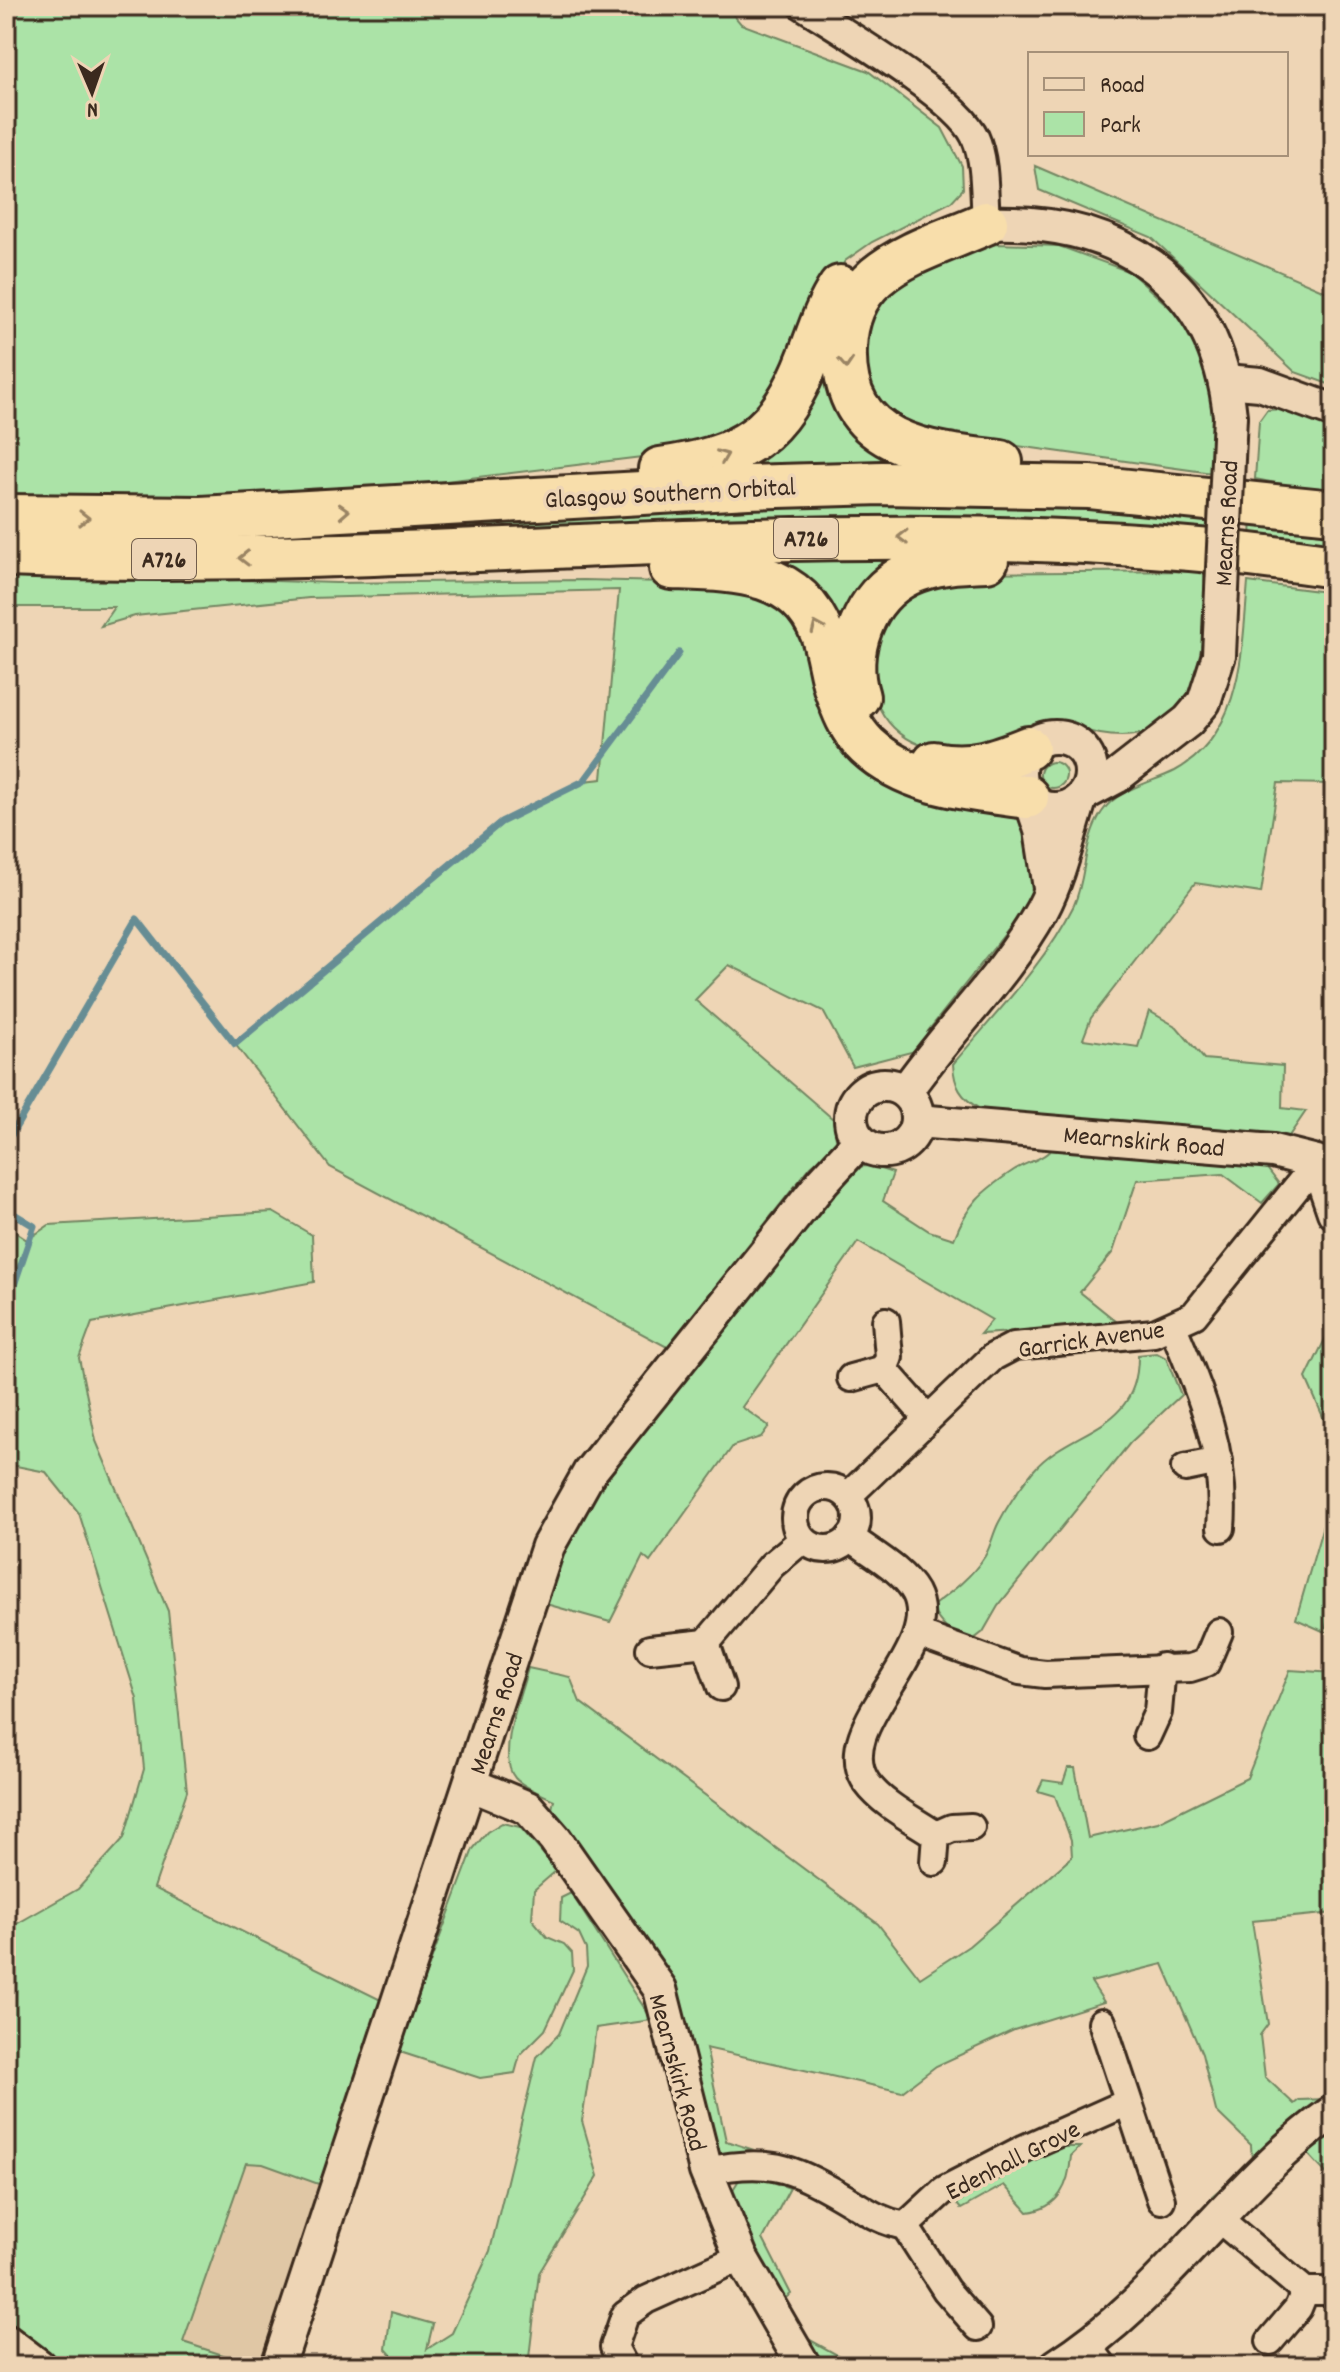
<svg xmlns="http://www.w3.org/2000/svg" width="1340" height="2372" viewBox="0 0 1340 2372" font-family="Dekko,sans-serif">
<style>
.built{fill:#e0c7a5}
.green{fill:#abe3a7;stroke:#738662;stroke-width:2}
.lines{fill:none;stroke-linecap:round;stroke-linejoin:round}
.stream{stroke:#668d94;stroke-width:7}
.minor-casing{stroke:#3b2a1e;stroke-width:32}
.tertiary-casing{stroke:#3b2a1e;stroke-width:38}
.trunk-casing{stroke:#3b2a1e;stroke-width:48}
.minor{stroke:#eed5b5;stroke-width:26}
.tertiary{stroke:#eed5b5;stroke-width:32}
.trunk{stroke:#f8deab;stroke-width:42}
.tertiary-bridge-casing{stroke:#3b2a1e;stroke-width:38;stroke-linecap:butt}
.tertiary-bridge{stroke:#eed5b5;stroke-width:32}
.oneway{stroke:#9a8464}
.labels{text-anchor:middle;stroke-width:7;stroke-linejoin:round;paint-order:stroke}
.shield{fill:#eed5b5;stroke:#715d4b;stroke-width:2}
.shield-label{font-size:24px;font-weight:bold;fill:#3b2a1e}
.street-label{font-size:26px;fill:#3b2a1e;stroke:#eed5b5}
</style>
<rect width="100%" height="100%" fill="#eed5b5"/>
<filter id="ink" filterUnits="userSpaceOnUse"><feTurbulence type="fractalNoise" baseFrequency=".0125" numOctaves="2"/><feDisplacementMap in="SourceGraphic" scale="16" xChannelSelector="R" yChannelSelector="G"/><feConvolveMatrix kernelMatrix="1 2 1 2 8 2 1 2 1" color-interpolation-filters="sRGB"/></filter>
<g filter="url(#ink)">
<path class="built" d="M 246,2163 L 263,2164 L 324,2186 L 262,2366 L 183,2342 Z"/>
<g class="green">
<path d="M 6,6 L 726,6 L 741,24 L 868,71 L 942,128 L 962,166 L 963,189 L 951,202 L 872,242 L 845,261 L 819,306 L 777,401 L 715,448 L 339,494 L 199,500 L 6,500 Z"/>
<path d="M 1035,166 L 1334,295 L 1334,386 L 1295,372 L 1151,237 L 1039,190 Z"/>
<path d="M 996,244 L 1059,246 L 1130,272 L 1176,313 L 1212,366 L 1212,473 L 903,430 L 857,376 L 861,310 L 924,260 Z"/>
<path d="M 826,360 L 920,465 L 761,469 L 755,459 Z"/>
<path d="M 1283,409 L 1334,429 L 1334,494 L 1255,479 L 1259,421 L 1267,410 Z"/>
<path d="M 922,498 L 1209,509 L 1207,533 L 285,544 L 6,531 Z"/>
<path d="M 1252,516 L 1334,529 L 1334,553 L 1251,539 Z"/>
<path d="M 891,556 L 892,564 C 853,593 848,593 844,642 L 832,608 L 817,594 L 755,557 Z"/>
<path d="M 1204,571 C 1207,644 1201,752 1100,734 C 1076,730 1061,717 1035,723 C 1026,725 1019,734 1010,739 C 999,746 971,752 957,751 C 905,751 869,718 871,664 C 872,645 883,624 891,607 L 951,573 Z"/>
<path d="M 6,572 L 336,583 L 584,580 L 708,583 L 749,587 L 794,612 L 841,729 L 1025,816 L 1035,890 L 1023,911 L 928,1031 L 919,1050 L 853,1067 L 823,1011 L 729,965 L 695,1000 L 833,1119 L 837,1144 L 811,1166 L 667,1347 L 330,1167 L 235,1044 L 501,822 L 584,781 L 602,779 L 619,590 L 309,598 L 135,616 L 101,626 L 114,607 L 6,607 Z"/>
<path d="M 1248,582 L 1334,593 L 1333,784 L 1278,783 L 1261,893 L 1195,883 L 1091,1018 L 1083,1039 L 1138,1047 L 1149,1011 L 1177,1027 L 1204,1059 L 1283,1066 L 1282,1108 L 1306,1111 L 1289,1136 L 980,1109 C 961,1098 954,1086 953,1064 C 995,1014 1045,964 1074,905 C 1087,876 1083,839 1102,812 C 1117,789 1151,783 1175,771 C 1243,734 1242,650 1248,582 Z"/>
<circle cx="1053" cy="775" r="13"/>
<path d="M 1055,1144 L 1262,1162 L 1279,1184 L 1262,1203 L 1223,1174 L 1137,1180 L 1113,1252 L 1080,1292 L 1122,1326 L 980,1334 L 992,1320 L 858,1242 L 742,1407 L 769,1426 L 761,1437 L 733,1446 L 650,1562 L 643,1556 L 610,1622 L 546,1604 L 572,1527 L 599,1484 L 686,1379 L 850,1167 L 871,1166 L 893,1173 L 883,1201 L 929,1231 L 954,1239 C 968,1203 981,1192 1014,1170 C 1028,1161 1047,1159 1055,1144 Z"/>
<path d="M 273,1212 L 312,1235 L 314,1282 L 92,1323 L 79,1358 L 96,1441 L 168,1611 L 187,1791 L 154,1888 L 383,2001 L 324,2186 L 263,2164 L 246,2163 L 183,2342 L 257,2366 L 65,2366 L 6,2326 L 6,1930 L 78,1889 L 124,1838 L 144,1769 L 137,1699 L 79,1513 L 46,1472 L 6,1464 L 6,1226 L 27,1240 L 49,1225 Z"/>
<path d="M 1334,1310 L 1334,1442 L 1306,1378 L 1332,1325 Z"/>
<path d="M 1157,1353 L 1166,1358 L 1181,1395 L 1130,1443 L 998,1606 L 983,1632 L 969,1643 C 950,1633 941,1626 931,1607 C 950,1593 972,1577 985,1556 C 991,1546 993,1533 999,1522 C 1008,1505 1021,1486 1033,1471 C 1071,1426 1139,1433 1138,1355 Z"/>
<path d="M 1334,1487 L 1334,1588 L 1325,1632 L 1296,1619 Z"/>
<path d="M 528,1668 L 570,1677 L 580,1702 L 878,1924 L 920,1978 L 969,1946 L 1072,1857 L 1071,1840 L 1055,1796 L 1038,1791 L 1043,1780 L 1063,1783 L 1068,1768 L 1075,1768 L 1088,1838 L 1158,1822 L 1247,1778 L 1290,1670 L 1334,1673 L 1334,1913 L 1252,1921 L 1268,2024 L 1260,2035 L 1265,2077 L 1294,2104 L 1299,2100 L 1327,2099 L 1334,2077 L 1334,2102 L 1217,2202 L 1212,2196 L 1252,2161 L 1251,2145 L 1216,2111 L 1202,2054 L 1163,1964 L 1091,1982 L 1104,2002 L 1014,2030 L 936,2066 L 902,2092 L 706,2048 L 726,2141 L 751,2149 L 726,2157 L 715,2153 L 674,1997 L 551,1813 L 554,1800 C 542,1794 524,1788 515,1778 C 496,1756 521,1694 528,1668 Z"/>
<path d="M 502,1823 L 520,1827 L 557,1870 L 534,1890 L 532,1919 L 547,1937 L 564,1944 L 572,1953 L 573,1970 L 545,2030 L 520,2055 L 515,2073 L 480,2078 L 397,2051 L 473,1849 L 487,1832 Z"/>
<path d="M 571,1893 L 652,2020 L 596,2028 L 582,2121 L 598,2176 L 539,2273 L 528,2366 L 401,2366 L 386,2349 L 391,2312 L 433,2324 L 427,2349 L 452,2333 L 490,2251 L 537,2057 L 559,2034 L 587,1966 L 586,1949 L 579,1934 L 560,1921 L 561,1898 Z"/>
<path d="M 1334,2134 L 1334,2182 L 1307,2153 Z"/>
<path d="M 1046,2147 L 1080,2147 L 1071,2156 C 1069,2185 1059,2208 1028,2212 L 1004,2185 L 961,2209 L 956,2203 L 985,2187 L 998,2172 Z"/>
<path d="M 744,2172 L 790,2188 L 763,2239 L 791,2294 L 777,2304 L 727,2199 Z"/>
<path d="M 792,2330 L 852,2363 L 852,2366 L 816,2366 Z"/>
</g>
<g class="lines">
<g class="stream">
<path d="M 6,1144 L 137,919 L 235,1044 L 501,822 L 584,781 L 679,653"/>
<path d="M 6,1209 L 34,1226 L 6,1309"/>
</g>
<defs>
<g id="minor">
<path d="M 803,6 C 842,31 957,98 975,137 C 986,161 984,197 986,223"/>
<path d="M 886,1321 L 889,1357 L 884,1369 L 928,1419"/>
<path d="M 1173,1327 C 1201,1393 1227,1455 1221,1528"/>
<path d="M 851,1378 L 884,1369"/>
<path d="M 1185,1468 L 1219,1461"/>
<circle cx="826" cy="1518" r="31"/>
<path d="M 848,1496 L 993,1357 L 1014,1346 L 1154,1333 L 1194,1315 L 1317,1162 L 1331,1163"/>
<path d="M 850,1537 C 871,1553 902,1569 915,1592 C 946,1651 827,1727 867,1783 C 883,1805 914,1820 936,1835"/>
<path d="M 918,1634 L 1020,1671 L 1045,1674 L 1190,1668 L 1206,1663 L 1219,1632"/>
<path d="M 706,1643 L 772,1565 L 803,1539"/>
<path d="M 650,1649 L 706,1643 L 721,1687"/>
<path d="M 1147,1736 L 1158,1712 L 1162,1667"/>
<path d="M 934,1862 L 936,1835 L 952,1828 L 971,1827"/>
<path d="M 1102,2022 L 1161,2200"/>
<path d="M 706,2171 C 766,2158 790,2166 843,2197 C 865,2210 879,2221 905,2226 L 944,2190 L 1025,2148 L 1126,2103"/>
<path d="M 1219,2219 L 1305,2291 L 1334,2291"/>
<path d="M 905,2226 L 946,2290 L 978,2327"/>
<path d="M 1270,2341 L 1298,2308 L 1305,2291"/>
<path d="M 1087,2344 L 1103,2366"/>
<path d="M 624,2366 L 614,2347 L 625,2315 L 646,2300 L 741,2257"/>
</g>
<g id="tertiary">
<path d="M 986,223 C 1117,218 1216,278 1230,416"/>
<path d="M 1226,381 L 1260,384 L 1334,411"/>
<circle cx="1055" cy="773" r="36"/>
<path d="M 1086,793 L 1116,777 L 1188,721 L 1204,702 L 1219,655"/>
<path d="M 1031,801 L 1041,830 L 1050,888"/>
<circle cx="884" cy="1118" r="33"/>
<path d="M 905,1092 C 948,1030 1005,977 1042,910 C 1060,876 1068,837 1080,800"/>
<path d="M 917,1121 L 1273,1151 L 1317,1162 L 1334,1212"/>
<path d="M 472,1785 L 528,1808 L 555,1839 L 660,1989 L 706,2171 L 741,2257 L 804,2366"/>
<path d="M 6,2341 L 39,2366"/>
<path d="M 278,2366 L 548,1546 L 589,1473 L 823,1181 L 860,1141"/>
<path d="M 1056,2366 C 1165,2298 1230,2184 1334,2111"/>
</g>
<g id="trunk">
<path d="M 986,223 C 951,239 905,252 876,277 C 855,295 846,321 845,348 C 841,445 925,454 1001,462"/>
<path d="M 660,469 C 744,457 779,436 810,355 C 819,331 826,308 840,287"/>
<path d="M 6,516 L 201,518 L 748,487 L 882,483 L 1090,487 L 1334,512"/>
<path d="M 6,555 C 449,573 893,500 1334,566"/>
<path d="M 671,568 C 731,570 797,568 822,634 C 828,651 830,670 835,687 C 842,708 850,730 867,746 C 910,786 972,789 1027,797"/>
<path d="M 858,697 C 844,652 863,596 908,574 C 933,562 960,561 987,560"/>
<path d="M 934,763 C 970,770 996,761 1028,748"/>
</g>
</defs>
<use href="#minor" class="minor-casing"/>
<use href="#tertiary" class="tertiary-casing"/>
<use href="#trunk" class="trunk-casing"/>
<use href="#minor" class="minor"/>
<use href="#tertiary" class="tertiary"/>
<use href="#trunk" class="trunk"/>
<defs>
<path id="tertiary-bridge" d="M 1219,655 L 1230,416"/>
</defs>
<use href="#tertiary-bridge" class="tertiary-bridge-casing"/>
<use href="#tertiary-bridge" class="tertiary-bridge"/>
</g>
<defs><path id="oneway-chevron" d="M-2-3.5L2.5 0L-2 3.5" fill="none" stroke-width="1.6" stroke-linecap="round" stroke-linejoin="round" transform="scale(2)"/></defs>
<g class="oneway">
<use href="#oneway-chevron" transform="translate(846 363) rotate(86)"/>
<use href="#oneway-chevron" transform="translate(723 456) rotate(-22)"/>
<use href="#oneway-chevron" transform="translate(344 511) rotate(-3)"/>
<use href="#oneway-chevron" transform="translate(84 518)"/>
<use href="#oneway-chevron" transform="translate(903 537) rotate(179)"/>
<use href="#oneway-chevron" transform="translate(244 558) rotate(179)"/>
<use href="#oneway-chevron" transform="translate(817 627) rotate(-114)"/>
</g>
</g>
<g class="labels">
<g class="shield">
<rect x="774" y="518" width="64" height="40" rx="6"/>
<rect x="132" y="539" width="64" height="40" rx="6"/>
</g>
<g class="shield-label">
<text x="806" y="546">A726</text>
<text x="164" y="567">A726</text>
</g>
<g class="street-label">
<text transform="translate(670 492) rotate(-3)" y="9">Glasgow Southern Orbital</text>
<text transform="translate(1225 523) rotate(-87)" y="9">Mearns Road</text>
<text transform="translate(1144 1140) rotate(5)" y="9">Mearnskirk Road</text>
<text transform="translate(1091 1338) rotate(-8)" y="9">Garrick Avenue</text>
<text transform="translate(495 1713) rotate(-72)" y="9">Mearns Road</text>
<text transform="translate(679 2072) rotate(75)" y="9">Mearnskirk Road</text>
<text transform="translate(1012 2159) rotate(-27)" y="9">Edenhall Grove</text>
</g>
</g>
<rect width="1340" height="2372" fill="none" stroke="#eed5b5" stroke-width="32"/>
<rect x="16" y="16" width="1308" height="2340" fill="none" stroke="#3b2a1e" stroke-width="3" filter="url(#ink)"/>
<rect x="1028" y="52" width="260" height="104" fill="#eed5b5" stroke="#a69179" stroke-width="2"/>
<rect x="1044" y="78" width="40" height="12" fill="#eed5b5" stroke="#a69179" stroke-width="2"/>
<text x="1100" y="92" font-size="24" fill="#3b2a1e">Road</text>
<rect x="1044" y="112" width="40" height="24" fill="#abe3a7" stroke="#a69179" stroke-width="2"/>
<text x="1100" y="132" font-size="24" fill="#3b2a1e">Park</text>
<g transform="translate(92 92) rotate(178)" stroke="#eed5b5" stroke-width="6" paint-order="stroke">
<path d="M0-6L14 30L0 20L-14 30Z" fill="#3b2a1e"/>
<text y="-12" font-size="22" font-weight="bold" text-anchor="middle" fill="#3b2a1e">N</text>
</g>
</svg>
